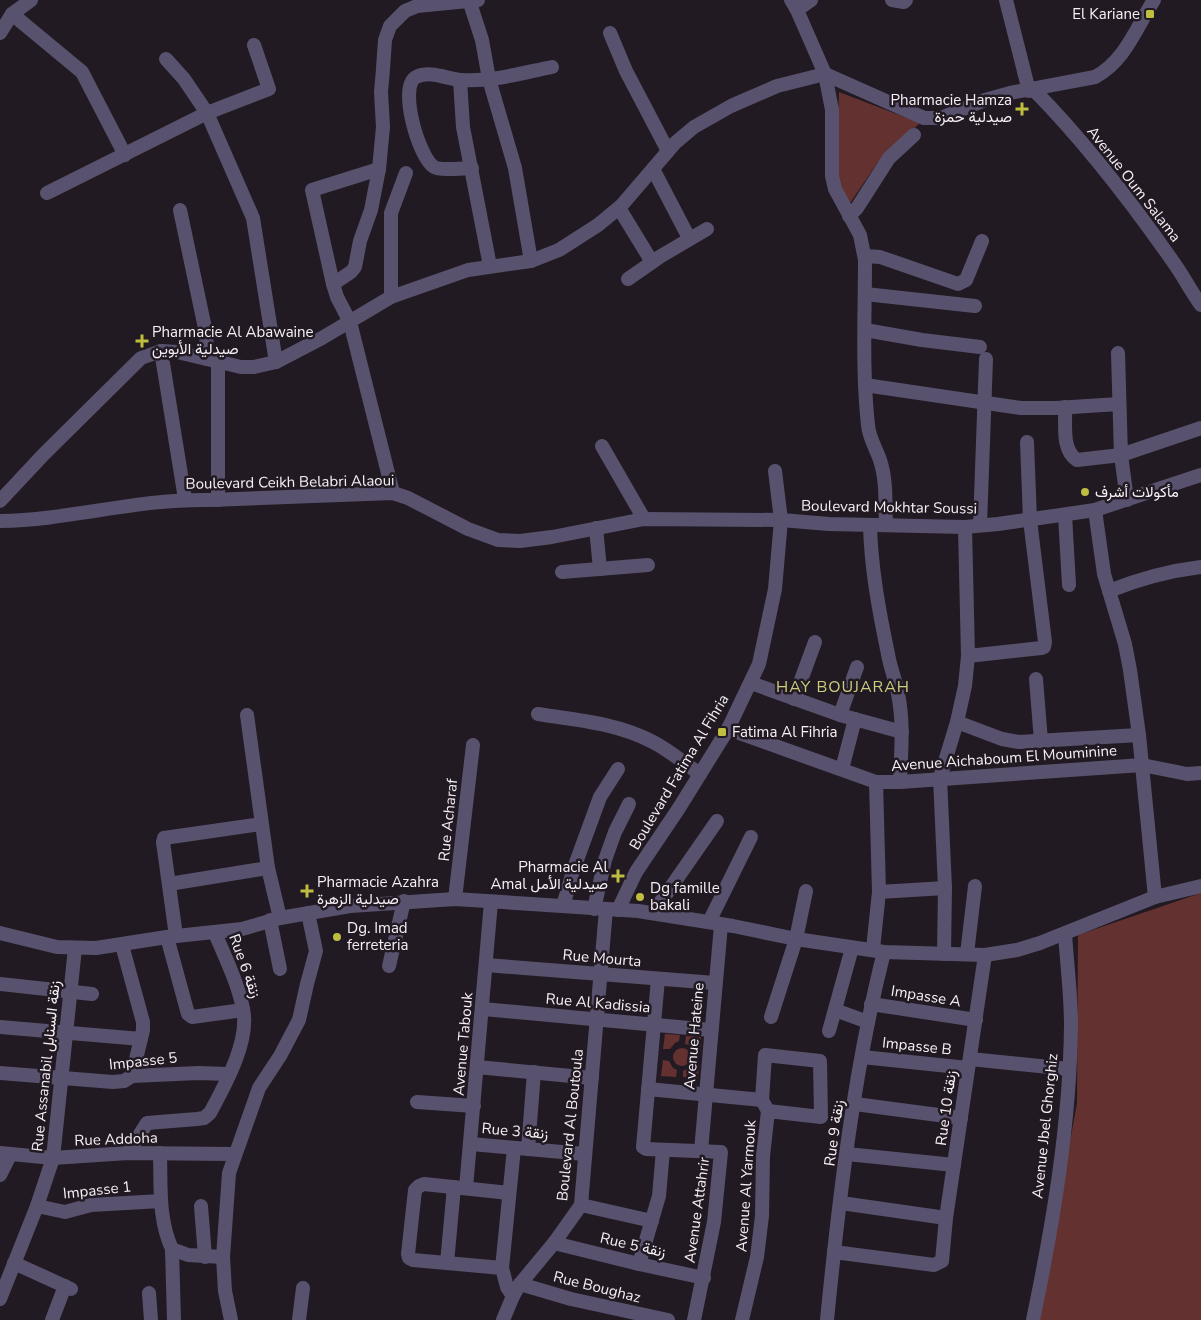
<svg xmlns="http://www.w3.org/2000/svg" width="1201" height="1320" viewBox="0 0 1201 1320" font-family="'Nunito Sans',Vazirmatn,sans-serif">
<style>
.green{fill:#633130}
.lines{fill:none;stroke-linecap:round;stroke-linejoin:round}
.minor{stroke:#59526f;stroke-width:14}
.poi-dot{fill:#bfbe41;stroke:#221a22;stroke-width:2}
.labels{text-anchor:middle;stroke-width:5;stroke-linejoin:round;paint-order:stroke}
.poi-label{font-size:15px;fill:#f6f0f6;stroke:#221a22;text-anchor:start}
.street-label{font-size:15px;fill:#f6f0f6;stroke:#221a22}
.neighbourhood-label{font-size:16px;letter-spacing:1px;fill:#cccd7f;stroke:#221a22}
</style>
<rect width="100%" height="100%" fill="#221a22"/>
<g class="green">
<path d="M 839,92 L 920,123 L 878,162 L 848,206 L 836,175 Z"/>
<path d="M 1201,893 L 1201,1320 L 1038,1320 L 1077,1103 L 1078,935 Z"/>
<path d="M 665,1034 L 680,1035 L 679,1041 L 675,1043 L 670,1049 L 663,1049 Z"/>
<path d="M 686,1036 L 701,1037 L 700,1052 L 694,1052 L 689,1045 L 685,1044 Z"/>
<circle cx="682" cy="1057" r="9"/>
<path d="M 663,1060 L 669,1061 L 673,1068 L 677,1070 L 676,1077 L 661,1076 Z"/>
<path d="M 693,1063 L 699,1063 L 698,1079 L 683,1077 L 683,1071 L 687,1069 Z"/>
</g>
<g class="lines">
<g class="minor">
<path d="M 469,0 L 482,40 L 489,79 L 515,168 L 531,261"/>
<path d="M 791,0 L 797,10 L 825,74 L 832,110 L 832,176 L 835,189 L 860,235 L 865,260 C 865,315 862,370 868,425 C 869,438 876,448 880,460 C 887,481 885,504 886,525"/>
<path d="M 892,0 L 904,2 L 906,0"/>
<path d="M 1006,0 L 1029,91"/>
<path d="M 797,10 L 811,0"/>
<path d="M 12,14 L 82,72 L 125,155"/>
<path d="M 0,33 L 12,14 L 31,0"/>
<path d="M 610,33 L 626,71 L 668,151"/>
<path d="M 166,59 L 184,79 L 207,113 L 253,218 L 276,362"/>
<path d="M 460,80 L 463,127 L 490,266"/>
<path d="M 1034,90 C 1087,144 1133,204 1176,266 C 1185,279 1192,293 1201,305"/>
<path d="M 472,168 C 464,168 441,171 434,167 C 419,158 398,87 416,77 C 431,70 447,79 461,80 C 491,82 522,73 552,67"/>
<path d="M 653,169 L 689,238"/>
<path d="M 47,193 L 207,113 L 269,89 L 254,45"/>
<path d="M 619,208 L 652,262"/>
<path d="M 180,210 L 205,328 L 207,345 L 207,359"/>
<path d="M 849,216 L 857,208 L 889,158 L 914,135"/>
<path d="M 865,256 L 880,257 L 958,284 L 966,280 L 982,241"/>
<path d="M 628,279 L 661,256 L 707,229"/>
<path d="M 333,284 L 312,190 L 379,169"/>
<path d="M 865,294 L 975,306"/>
<path d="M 391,297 L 391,213 L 406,173"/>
<path d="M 865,330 L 922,340 L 980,347"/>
<path d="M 161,351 L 185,499"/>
<path d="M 1118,353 L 1121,455 L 1127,500"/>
<path d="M 218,362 L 218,500"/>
<path d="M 865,385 L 1021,408 L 1056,408 L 1119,404"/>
<path d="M 1065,407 C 1066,423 1061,450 1077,460 L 1121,455 L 1201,428"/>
<path d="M 602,446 L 644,519"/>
<path d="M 393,493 L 350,322 L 337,297 L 333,284 L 351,272 L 355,267 L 360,241 L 371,210 L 379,169 L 383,127 L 381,92 L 383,69 L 385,40 L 390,26 L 405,11 L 417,6 L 478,0"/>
<path d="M 0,501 L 44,454 L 141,358 L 161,351 L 177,352 L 241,367 L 254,367 L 276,362 L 322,338 L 391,297 L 468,270 L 531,261 L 559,250 L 598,225 L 621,206 L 675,143 L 694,127 L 731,106 L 777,86 L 825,74 L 924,118 L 941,118 L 985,100 L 1010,93 L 1095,77 C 1125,61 1136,28 1154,0"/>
<path d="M 1095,510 L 1104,574 L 1125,644 L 1130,670 L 1139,735 L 1155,897"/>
<path d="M 1065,515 L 1069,585"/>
<path d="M 0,521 C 71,520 140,498 211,500 L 393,493 L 408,498 L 468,529 L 498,540 L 520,541 L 552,537 L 644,519 L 781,520 L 829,524 L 965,527 L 998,524 L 1095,510 L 1201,475"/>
<path d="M 870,525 C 871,568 879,611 888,654 C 890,667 896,681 898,694 C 904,723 901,753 900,782"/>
<path d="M 980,525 L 986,359"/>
<path d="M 596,528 L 600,569"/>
<path d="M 562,572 L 648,565"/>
<path d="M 1109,591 C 1139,579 1168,571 1201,567"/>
<path d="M 968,656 L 1041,648 L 1044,647 L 1045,642 L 1030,520 L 1027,442"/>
<path d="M 1036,679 L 1041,741"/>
<path d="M 751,683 L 840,715 L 902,732"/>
<path d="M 794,699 L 815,642"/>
<path d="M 538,714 C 577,720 617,723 653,742 C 669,750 685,764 700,774"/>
<path d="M 247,715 L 268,868 L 280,918"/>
<path d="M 840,715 L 857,667"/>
<path d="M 957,722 L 1002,739 L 1019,742 L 1139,735"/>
<path d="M 728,729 L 876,782 L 900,782 L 1142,765 L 1187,774 L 1201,773"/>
<path d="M 842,769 L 855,719"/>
<path d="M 169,884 L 268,868"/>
<path d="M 879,892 L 945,888"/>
<path d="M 455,899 L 473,745"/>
<path d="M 563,906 L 574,868 L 600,797 L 618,769"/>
<path d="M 594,909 L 605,860 L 615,832 L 629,804"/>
<path d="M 618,910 L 636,872 L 679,808 L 728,729 L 759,664 L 775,589 L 781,520 L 775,471"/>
<path d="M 653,913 L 717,821"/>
<path d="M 270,920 L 280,969"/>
<path d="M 709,922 L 751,837"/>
<path d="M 0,933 L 57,947 L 96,948 L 167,937 L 242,929 L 280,918 L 350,906 L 455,899 L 638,911 L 733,926 L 796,939 L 884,952 L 985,955 L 1017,950 L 1040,943 L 1155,897 L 1201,886"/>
<path d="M 176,936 L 163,842 L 164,838 L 261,824"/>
<path d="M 167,937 L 188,1014 L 192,1017 L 243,1010"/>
<path d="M 122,945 L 143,1022 L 143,1030 L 132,1076"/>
<path d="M 873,949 L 879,892 L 876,782"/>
<path d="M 944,954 L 945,888 L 940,778 L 957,722 L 965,686 L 968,656 L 965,527"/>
<path d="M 967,954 L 975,886"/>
<path d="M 486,965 L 715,983"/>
<path d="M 389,966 L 404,901"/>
<path d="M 658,979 L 643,1147 L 646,1149 L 721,1152 L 714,1222 L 694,1320"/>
<path d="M 0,984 L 92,994"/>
<path d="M 871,1004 L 976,1020"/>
<path d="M 483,1009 L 711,1030"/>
<path d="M 835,1010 L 868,1022"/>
<path d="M 771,1017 L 796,939 L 806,891"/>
<path d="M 0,1027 L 141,1039"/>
<path d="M 829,1031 L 852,948"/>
<path d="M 862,1057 L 968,1068"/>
<path d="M 970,1059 L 1069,1069"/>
<path d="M 477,1067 L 592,1078"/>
<path d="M 0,1073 L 113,1082 L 124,1081 L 132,1076 L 198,1073 L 229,1074"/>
<path d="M 648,1089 L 762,1100"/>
<path d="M 417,1102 L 474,1106"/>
<path d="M 855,1104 L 961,1118"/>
<path d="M 471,1144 L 585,1154"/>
<path d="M 528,1149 L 534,1072"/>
<path d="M 701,1151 L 721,925"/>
<path d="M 0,1153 L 53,1158 L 128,1153 L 234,1154"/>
<path d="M 128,1153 L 147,1123 L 197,1119 L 204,1118 L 210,1113 C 225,1085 250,1041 243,1009 C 238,983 225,957 215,933"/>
<path d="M 160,1153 C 161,1185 158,1219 172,1249 L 188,1255 L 223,1257"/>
<path d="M 847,1154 L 954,1165"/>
<path d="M 0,1175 L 10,1155"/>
<path d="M 466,1188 L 491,902"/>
<path d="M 841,1203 L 946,1218"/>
<path d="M 581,1205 L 652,1221"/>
<path d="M 37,1206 L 65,1212 L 91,1205 L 161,1201"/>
<path d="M 201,1206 L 205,1257"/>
<path d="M 554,1243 L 639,1264 L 704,1278"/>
<path d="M 172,1249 L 174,1320"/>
<path d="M 834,1252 L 934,1265 L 942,1261 L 946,1218 L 985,955"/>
<path d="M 14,1263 L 71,1289"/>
<path d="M 447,1263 L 454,1187"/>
<path d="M 639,1264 L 659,1196 L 663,1150"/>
<path d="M 502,1268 L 413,1260 L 409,1258 L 408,1254 L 415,1190 L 419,1186 L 424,1184 L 509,1193"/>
<path d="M 520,1284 L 571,1299 L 668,1320"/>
<path d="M 149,1293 L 151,1320"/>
<path d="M 513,1296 L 507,1287 L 502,1268 L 514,1148"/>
<path d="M 0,1299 L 37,1206 L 53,1158 L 75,948"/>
<path d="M 52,1320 L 65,1286"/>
<path d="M 231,1320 L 225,1291 L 223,1257 L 229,1173 L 259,1088 L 280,1056 L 299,1020 L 307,984 L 316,951 L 308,913"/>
<path d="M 299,1320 L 303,1288"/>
<path d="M 503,1320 L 513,1296 L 520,1284 L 554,1243 L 581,1205 L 606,909"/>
<path d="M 742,1320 L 757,1257 L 762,1216 L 763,1156 L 768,1111 L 762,1100 L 765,1055 L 820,1061 L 821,1117 L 768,1111"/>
<path d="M 827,1320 C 839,1198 854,1070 884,952"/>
<path d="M 1033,1320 C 1053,1224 1070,1124 1071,1025 C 1071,995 1067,964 1065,934"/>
</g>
</g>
<g class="poi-dot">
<rect x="1145" y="9" width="10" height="10" rx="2.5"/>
<path d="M1019.5 101.5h5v5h5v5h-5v5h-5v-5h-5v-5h5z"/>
<path d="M139.5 333.5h5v5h5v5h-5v5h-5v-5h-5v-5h5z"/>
<circle cx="1085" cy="492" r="5"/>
<rect x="717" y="727" width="10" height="10" rx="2.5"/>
<path d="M615.5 868.5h5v5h5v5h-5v5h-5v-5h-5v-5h5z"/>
<path d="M304.5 883.5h5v5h5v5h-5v5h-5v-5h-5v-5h5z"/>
<circle cx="640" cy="897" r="5"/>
<circle cx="337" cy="937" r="5"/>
</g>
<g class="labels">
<g class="poi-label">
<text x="1140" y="19" text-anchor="end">El Kariane</text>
<text x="1012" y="105" text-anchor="end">Pharmacie Hamza<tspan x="1012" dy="17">صيدلية حمزة</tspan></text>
<text x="152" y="337">Pharmacie Al Abawaine<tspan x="152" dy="17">صيدلية الأبوين</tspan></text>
<text x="1095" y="497">مأكولات أشرف</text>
<text x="732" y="737">Fatima Al Fihria</text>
<text x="608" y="872" text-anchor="end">Pharmacie Al<tspan x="608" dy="17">Amal صيدلية الأمل</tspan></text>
<text x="317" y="887">Pharmacie Azahra<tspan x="317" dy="17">صيدلية الزهرة</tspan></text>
<text x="650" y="893">Dg famille<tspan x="650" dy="17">bakali</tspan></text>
<text x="347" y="933">Dg. Imad<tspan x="347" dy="17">ferreteria</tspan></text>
</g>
<g class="street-label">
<text transform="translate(1134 184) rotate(52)" y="5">Avenue Oum Salama</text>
<text transform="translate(290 482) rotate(-1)" y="5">Boulevard Ceikh Belabri Alaoui</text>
<text transform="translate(889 507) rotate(1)" y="5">Boulevard Mokhtar Soussi</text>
<text transform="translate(1004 758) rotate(-4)" y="5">Avenue Aichaboum El Mouminine</text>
<text transform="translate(679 772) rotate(-59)" y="5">Boulevard Fatima Al Fihria</text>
<text transform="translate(448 820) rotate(-84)" y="5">Rue Acharaf</text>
<text transform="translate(602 958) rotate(5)" y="5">Rue Mourta</text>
<text transform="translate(245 966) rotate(70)" y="5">Rue 6 زنقة</text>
<text transform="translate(926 996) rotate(9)" y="5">Impasse A</text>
<text transform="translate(598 1003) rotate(5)" y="5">Rue Al Kadissia</text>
<text transform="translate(694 1036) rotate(-85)" y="5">Avenue Hateine</text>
<text transform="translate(463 1044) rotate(-85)" y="5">Avenue Tabouk</text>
<text transform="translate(917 1046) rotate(6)" y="5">Impasse B</text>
<text transform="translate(143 1061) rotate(-6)" y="5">Impasse 5</text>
<text transform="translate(46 1066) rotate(-84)" y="5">Rue Assanabil زنقة السنابل</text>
<text transform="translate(946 1108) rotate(-82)" y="5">Rue 10 زنقة</text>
<text transform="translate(570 1125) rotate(-84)" y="5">Boulevard Al Boutoula</text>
<text transform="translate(1045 1126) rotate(-84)" y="5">Avenue Jbel Ghorghiz</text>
<text transform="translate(515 1131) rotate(5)" y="5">Rue 3 زنقة</text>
<text transform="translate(834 1133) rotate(-82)" y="5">Rue 9 زنقة</text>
<text transform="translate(116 1139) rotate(-2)" y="5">Rue Addoha</text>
<text transform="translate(746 1186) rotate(-86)" y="5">Avenue Al Yarmouk</text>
<text transform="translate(97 1190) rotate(-6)" y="5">Impasse 1</text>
<text transform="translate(697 1210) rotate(-82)" y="5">Avenue Attahrir</text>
<text transform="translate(633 1245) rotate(13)" y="5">Rue 5 زنقة</text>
<text transform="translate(597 1287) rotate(14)" y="5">Rue Boughaz</text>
</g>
<g class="neighbourhood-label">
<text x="843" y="692">HAY BOUJARAH</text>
</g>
</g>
</svg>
